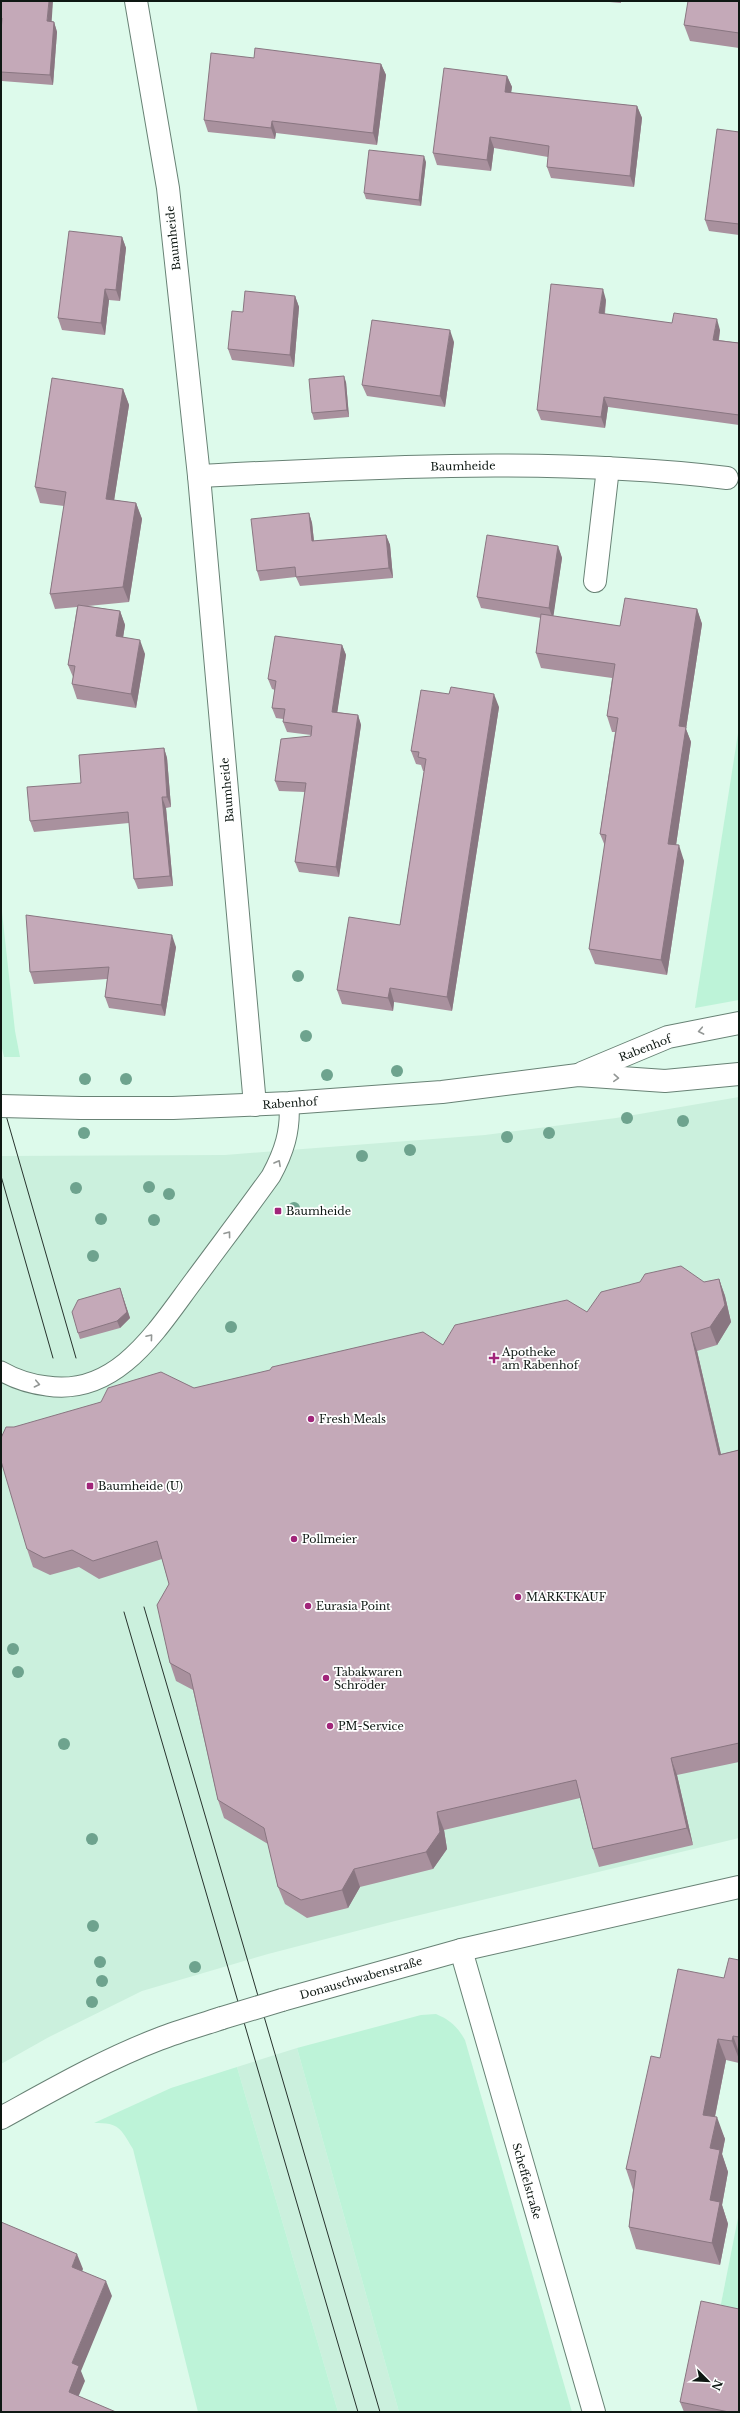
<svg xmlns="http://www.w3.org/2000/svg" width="740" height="2413" viewBox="0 0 740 2413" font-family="'Libre Baskerville',serif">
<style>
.built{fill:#cbf0dd}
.green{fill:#bdf3d8}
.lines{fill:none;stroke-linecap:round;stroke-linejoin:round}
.service-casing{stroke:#688275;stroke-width:21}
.minor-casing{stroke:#688275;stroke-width:24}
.tertiary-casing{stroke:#688275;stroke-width:24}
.service{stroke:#fff;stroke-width:19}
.minor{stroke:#fff;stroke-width:22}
.tertiary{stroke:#fff;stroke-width:22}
.tram{stroke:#27332d;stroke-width:1}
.minor-bridge-casing{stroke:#688275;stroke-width:24;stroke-linecap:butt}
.tertiary-bridge-casing{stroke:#688275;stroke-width:24;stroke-linecap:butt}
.minor-bridge{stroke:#fff;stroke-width:22}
.tertiary-bridge{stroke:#fff;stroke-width:22}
.tree{fill:#6ea38e}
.wall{fill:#a9919e}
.shaded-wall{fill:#897681}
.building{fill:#c4a9b8;stroke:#897681}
.oneway{stroke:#939795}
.poi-dot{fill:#a1257a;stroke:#fff;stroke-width:1.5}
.labels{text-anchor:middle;stroke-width:3.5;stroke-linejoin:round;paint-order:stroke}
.street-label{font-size:11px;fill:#0e1813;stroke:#fff}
.poi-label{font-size:11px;fill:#0e1813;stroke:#fff;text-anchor:start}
</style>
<rect width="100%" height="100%" fill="#ddfaeb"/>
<g class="built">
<path d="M 739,1097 L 739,1838 L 395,1921 L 268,1954 L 142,1991 L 49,2037 L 1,2064 L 1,1156 L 225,1155 L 485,1135 L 616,1118 Z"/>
<path d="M 297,2048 L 399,2412 L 338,2412 L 237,2067 Z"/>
</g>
<g class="green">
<path d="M 739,727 L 739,1000 L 695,1008 Z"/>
<path d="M 1,903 L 15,1031 L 20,1057 L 4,1057 L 1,1044 Z"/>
<path d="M 436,2014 C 450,2020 457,2026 465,2040 L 572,2412 L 399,2412 L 297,2048 L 421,2015 Z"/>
<path d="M 237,2067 L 338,2412 L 198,2412 L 133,2149 C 120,2128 120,2123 94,2123 L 171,2088 Z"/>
<path d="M 739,2213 L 739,2324 L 718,2319 Z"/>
</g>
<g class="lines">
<defs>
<path id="service" d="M 1,1371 C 15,1379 30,1384 47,1386 C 118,1397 158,1328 195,1279 C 220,1245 246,1211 271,1176 C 284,1152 291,1131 289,1103"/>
<g id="minor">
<path d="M 136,1 L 168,188 L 199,476 L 255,1105"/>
<path d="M 199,476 C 375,467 552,457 727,478"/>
<path d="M 595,581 L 608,468"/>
<path d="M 461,1950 L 594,2412"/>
<path d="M 282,2000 L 461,1950 L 739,1887"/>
<path d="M 1,2118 C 52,2090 104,2060 159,2039 C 180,2031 201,2025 222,2018"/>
</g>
<g id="tertiary">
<path d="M 582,1073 L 668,1037 L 739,1023"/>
<path d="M 81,1108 L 173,1108 L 289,1103 L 442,1092 L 578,1075 L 665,1081 L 739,1074"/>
</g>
</defs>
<use href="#service" class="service-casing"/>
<use href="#minor" class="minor-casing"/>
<use href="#tertiary" class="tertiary-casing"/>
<use href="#service" class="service"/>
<use href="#minor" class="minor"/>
<use href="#tertiary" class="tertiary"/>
<g class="tram">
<path d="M 1,1098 L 76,1358"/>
<path d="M 1,1176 L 53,1358"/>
<path d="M 144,1607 L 380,2412"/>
<path d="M 124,1612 L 358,2412"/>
</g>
<defs>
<path id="minor-bridge" d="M 222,2018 L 282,2000"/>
<path id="tertiary-bridge" d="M 1,1106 L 81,1108"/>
</defs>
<use href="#minor-bridge" class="minor-bridge-casing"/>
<use href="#tertiary-bridge" class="tertiary-bridge-casing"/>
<use href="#minor-bridge" class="minor-bridge"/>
<use href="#tertiary-bridge" class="tertiary-bridge"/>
</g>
<g class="tree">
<circle cx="298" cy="976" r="6"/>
<circle cx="306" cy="1036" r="6"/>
<circle cx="397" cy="1071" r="6"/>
<circle cx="327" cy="1075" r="6"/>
<circle cx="85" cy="1079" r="6"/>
<circle cx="126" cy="1079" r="6"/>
<circle cx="627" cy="1118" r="6"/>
<circle cx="683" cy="1121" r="6"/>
<circle cx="84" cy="1133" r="6"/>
<circle cx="549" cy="1133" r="6"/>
<circle cx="507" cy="1137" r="6"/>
<circle cx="410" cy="1150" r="6"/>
<circle cx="362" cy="1156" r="6"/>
<circle cx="149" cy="1187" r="6"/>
<circle cx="76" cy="1188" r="6"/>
<circle cx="169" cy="1194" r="6"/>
<circle cx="294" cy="1208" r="6"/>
<circle cx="101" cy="1219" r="6"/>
<circle cx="154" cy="1220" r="6"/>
<circle cx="93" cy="1256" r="6"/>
<circle cx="231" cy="1327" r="6"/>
<circle cx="13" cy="1649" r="6"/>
<circle cx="18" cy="1672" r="6"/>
<circle cx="64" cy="1744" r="6"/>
<circle cx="92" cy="1839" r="6"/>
<circle cx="93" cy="1926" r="6"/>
<circle cx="100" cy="1962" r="6"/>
<circle cx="195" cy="1967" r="6"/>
<circle cx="102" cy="1981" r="6"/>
<circle cx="92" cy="2002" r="6"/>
</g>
<g class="wall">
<path d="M 1,1 L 52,21 L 54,22 L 57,32 L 53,85 L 2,81 L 1,80 Z"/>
<path d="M 598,1 L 621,1 L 621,3 Z"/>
<path d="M 739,1 L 739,48 L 690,41 L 684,25 Z"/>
<path d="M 254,58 L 381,64 L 386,75 L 377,145 L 276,133 L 275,139 L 208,132 L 204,120 Z"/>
<path d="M 507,76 L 512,87 L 511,93 L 637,106 L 642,118 L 634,187 L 551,178 L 547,167 L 548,157 L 494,148 L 491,171 L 437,165 L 433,153 Z"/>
<path d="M 739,132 L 739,235 L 709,231 L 705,220 Z"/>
<path d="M 426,162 L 421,206 L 366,199 L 364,193 Z"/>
<path d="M 122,237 L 126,248 L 120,301 L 109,300 L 105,335 L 62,330 L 58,318 Z"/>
<path d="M 295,296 L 299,307 L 294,367 L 232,360 L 228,349 L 243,312 Z"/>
<path d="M 606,300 L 605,314 L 720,330 L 719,340 L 739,343 L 739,425 L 608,407 L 605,428 L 541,420 L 537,410 Z"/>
<path d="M 454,342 L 445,407 L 367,396 L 362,385 Z"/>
<path d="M 346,382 L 349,417 L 314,420 L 312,413 Z"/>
<path d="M 123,389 L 129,405 L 114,500 L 136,503 L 142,519 L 129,602 L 88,606 L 120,611 L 125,625 L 123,637 L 145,654 L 136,708 L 77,699 L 72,684 L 73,677 L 68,665 L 77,607 L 55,609 L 50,594 L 64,506 L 40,503 L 35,487 Z"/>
<path d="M 309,513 L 312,523 L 314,541 L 386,535 L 390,545 L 393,578 L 300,586 L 296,577 L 260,581 L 257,571 Z"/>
<path d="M 558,546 L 562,558 L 553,616 L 620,626 L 697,609 L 702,624 L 686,729 L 691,742 L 676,845 L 684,861 L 667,975 L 595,964 L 589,949 L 605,846 L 600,834 L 615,732 L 612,732 L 607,716 L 612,678 L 541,668 L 536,653 L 541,618 L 481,608 L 477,597 Z"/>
<path d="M 342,645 L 346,655 L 337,712 L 358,715 L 361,725 L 339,877 L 299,872 L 295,862 L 305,792 L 279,791 L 275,781 L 311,735 L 287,732 L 283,722 L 283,719 L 276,718 L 272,708 L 275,690 L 272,689 L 268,679 Z"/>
<path d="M 499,707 L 452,1011 L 394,1002 L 393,1011 L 342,1004 L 337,990 L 400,925 L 424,771 L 423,771 L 421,765 L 416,764 L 411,751 Z"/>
<path d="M 164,748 L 167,758 L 171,807 L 166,808 L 173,886 L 138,889 L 134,879 L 129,823 L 34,832 L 30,821 L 81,783 Z"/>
<path d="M 176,947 L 165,1016 L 109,1008 L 105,997 L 107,979 L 34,984 L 30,972 Z"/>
<path d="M 719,1279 L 725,1296 L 731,1322 L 717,1345 L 697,1351 L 721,1454 L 739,1450 L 739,1762 L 677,1775 L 693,1845 L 599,1867 L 593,1849 L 580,1798 L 444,1830 L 447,1849 L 433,1869 L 360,1887 L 348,1908 L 307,1918 L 285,1904 L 278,1887 L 268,1844 L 224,1818 L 218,1800 L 193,1690 L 176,1681 L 170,1663 L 169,1584 L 162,1559 L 99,1579 L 79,1567 L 50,1575 L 33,1567 L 27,1549 L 14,1427 L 194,1388 L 443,1345 L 587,1312 L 704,1282 Z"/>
<path d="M 122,1294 L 130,1318 L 120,1328 L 80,1339 L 78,1333 Z"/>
<path d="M 739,1960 L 739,2063 L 726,2060 L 715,2117 L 725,2139 L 722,2154 L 728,2172 L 722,2205 L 728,2224 L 720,2265 L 636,2249 L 629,2227 L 633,2190 L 626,2169 L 660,2058 Z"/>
<path d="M 680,2402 L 739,2412 L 684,2412 Z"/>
</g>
<g class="shaded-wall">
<path d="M 49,1 L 53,1 L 51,31 L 47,21 Z"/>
<path d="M 54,22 L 57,32 L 53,85 L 50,75 Z"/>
<path d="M 381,64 L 386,75 L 377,145 L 373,133 Z"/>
<path d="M 507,76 L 512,87 L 509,104 L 505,92 Z"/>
<path d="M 637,106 L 642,118 L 634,187 L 630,176 Z"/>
<path d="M 272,121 L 276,133 L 275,139 L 271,128 Z"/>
<path d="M 490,137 L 494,148 L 491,171 L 487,160 Z"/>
<path d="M 424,156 L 426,162 L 421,206 L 419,200 Z"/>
<path d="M 122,237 L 126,248 L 120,301 L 116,290 Z"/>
<path d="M 105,289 L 109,300 L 105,335 L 101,323 Z"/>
<path d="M 603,289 L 606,300 L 603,324 L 599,313 Z"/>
<path d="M 295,296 L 299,307 L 294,367 L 290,355 Z"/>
<path d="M 717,319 L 720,330 L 717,350 L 713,340 Z"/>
<path d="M 450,330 L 454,342 L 445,407 L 440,396 Z"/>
<path d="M 344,376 L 346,382 L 349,417 L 347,410 Z"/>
<path d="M 123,389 L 129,405 L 112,514 L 106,499 Z"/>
<path d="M 604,397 L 608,407 L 605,428 L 601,417 Z"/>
<path d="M 136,503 L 142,519 L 129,602 L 123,587 Z"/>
<path d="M 309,513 L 312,523 L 315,551 L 312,541 Z"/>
<path d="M 386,535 L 390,545 L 393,578 L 389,568 Z"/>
<path d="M 558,546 L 562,558 L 553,619 L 549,608 Z"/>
<path d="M 697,609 L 702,624 L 686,729 L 691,742 L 674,859 L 668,844 L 679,726 Z"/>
<path d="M 120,611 L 125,625 L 121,651 L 116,636 Z"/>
<path d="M 140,640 L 145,654 L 136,708 L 131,694 Z"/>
<path d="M 342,645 L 346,655 L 336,721 L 332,712 Z"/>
<path d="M 494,694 L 499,707 L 452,1011 L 447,997 Z"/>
<path d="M 358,715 L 361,725 L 339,877 L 336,867 Z"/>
<path d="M 164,748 L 167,758 L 171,807 L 167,797 Z"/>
<path d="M 162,797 L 166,808 L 173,886 L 170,876 Z"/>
<path d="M 679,845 L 684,861 L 667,975 L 661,960 Z"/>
<path d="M 172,935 L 176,947 L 165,1016 L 161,1005 Z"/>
<path d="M 390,988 L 394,1002 L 393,1011 L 388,998 Z"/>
<path d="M 719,1279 L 725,1296 L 731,1322 L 717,1345 L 710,1327 Z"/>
<path d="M 120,1288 L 130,1318 L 120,1328 L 117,1321 Z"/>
<path d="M 691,1333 L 697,1351 L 725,1472 L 719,1455 Z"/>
<path d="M 671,1758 L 677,1775 L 693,1845 L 687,1828 Z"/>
<path d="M 437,1812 L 444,1830 L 447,1849 L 433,1869 L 426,1852 Z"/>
<path d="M 354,1869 L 360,1887 L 348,1908 L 342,1890 Z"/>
<path d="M 733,2036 L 739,2052 L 739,2059 L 732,2041 Z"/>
<path d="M 718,2039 L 726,2060 L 711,2136 L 703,2115 Z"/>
<path d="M 717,2117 L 725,2139 L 722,2154 L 728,2172 L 722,2205 L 728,2224 L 720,2265 L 712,2243 L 710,2200 L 710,2148 Z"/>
<path d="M 77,2254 L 83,2269 L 78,2282 L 72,2267 Z"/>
<path d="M 106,2281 L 112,2296 L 81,2371 L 85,2381 L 74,2407 L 69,2392 L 72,2363 Z"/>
</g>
<g class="building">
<path d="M 1,1 L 49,1 L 47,21 L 54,22 L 50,75 L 1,72 L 1,32 L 2,18 L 1,18 Z"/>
<path d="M 688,1 L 739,1 L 739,33 L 684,25 Z"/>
<path d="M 255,48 L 381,64 L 373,133 L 272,121 L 271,128 L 204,120 L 211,53 L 254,58 Z"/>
<path d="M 444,68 L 507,76 L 505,92 L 637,106 L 630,176 L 547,167 L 549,146 L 490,137 L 487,160 L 433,153 Z"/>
<path d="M 717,129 L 739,132 L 739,224 L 705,220 Z"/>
<path d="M 369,150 L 424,156 L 419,200 L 364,193 Z"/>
<path d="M 69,231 L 122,237 L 116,290 L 105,289 L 101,323 L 58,318 Z"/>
<path d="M 551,284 L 603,289 L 599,313 L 672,323 L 674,313 L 717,319 L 713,340 L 739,343 L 739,415 L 604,397 L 601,417 L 537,410 Z"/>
<path d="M 245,291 L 295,296 L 290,355 L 228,349 L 232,311 L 243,312 Z"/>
<path d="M 372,320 L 450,330 L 440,396 L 362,385 Z"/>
<path d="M 344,376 L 347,410 L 312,413 L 309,379 Z"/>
<path d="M 52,378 L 123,389 L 106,499 L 136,503 L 123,587 L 50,594 L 66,492 L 35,487 Z"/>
<path d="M 309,513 L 312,541 L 386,535 L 389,568 L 296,577 L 295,567 L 257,571 L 251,519 Z"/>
<path d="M 487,535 L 558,546 L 549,608 L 477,597 Z"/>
<path d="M 625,598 L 697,609 L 679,726 L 686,727 L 668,844 L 679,845 L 661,960 L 589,949 L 606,835 L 600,834 L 618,718 L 607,716 L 615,664 L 536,653 L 541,614 L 620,626 Z"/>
<path d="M 78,605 L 120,611 L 116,636 L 140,640 L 131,694 L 72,684 L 75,666 L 68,665 Z"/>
<path d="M 275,636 L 342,645 L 332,712 L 358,715 L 336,867 L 295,862 L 306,783 L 275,781 L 281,739 L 311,736 L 312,726 L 283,722 L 285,709 L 272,708 L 276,681 L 268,679 Z"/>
<path d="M 451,687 L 494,694 L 447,997 L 390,988 L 388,998 L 337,990 L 349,917 L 400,925 L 426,759 L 418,757 L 419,752 L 411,751 L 421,690 L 449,694 Z"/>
<path d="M 164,748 L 167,797 L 162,797 L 170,876 L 134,879 L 128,812 L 30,821 L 27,787 L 81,783 L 79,755 Z"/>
<path d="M 26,915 L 172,935 L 161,1005 L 105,997 L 109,967 L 30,972 Z"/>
<path d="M 681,1266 L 704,1282 L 719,1279 L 725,1305 L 710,1327 L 691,1333 L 719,1455 L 739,1450 L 739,1743 L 671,1758 L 687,1828 L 593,1849 L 576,1780 L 437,1812 L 440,1832 L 426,1852 L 354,1869 L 342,1890 L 301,1900 L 278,1887 L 264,1828 L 218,1800 L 190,1674 L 170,1663 L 157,1605 L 169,1584 L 157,1541 L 93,1561 L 72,1550 L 44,1558 L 27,1549 L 1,1461 L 1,1438 L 6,1427 L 14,1427 L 101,1402 L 108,1388 L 161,1372 L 194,1388 L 270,1370 L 272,1367 L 423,1332 L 443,1345 L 455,1325 L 567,1300 L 587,1312 L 601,1292 L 640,1282 L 645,1274 Z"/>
<path d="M 120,1288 L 127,1312 L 117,1321 L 78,1333 L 72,1312 L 78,1300 Z"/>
<path d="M 729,1958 L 739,1960 L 739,2037 L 733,2036 L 732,2041 L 718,2039 L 703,2115 L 717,2117 L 710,2148 L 720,2150 L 710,2200 L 720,2202 L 712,2243 L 629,2227 L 636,2171 L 626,2169 L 651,2056 L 660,2058 L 678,1969 L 724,1978 Z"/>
<path d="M 1,2222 L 77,2254 L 72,2267 L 106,2281 L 72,2363 L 79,2366 L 69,2392 L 116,2412 L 1,2412 Z"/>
<path d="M 701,2301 L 739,2309 L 739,2412 L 729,2412 L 680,2402 Z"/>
</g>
<defs><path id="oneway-chevron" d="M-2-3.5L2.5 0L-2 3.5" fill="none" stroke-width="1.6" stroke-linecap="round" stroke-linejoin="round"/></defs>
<g class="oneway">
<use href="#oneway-chevron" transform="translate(701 1031) rotate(169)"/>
<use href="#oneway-chevron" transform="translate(616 1078) rotate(4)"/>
<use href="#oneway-chevron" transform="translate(278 1163) rotate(-61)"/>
<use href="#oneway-chevron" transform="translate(228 1234) rotate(-53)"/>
<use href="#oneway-chevron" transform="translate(150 1337) rotate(-50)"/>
<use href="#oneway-chevron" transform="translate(37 1384) rotate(12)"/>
</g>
<g class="poi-dot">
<rect x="274" y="1207" width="8" height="8" rx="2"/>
<path d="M492 1352h4v4h4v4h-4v4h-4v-4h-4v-4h4z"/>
<circle cx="311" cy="1419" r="4"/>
<rect x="86" y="1482" width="8" height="8" rx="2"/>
<circle cx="294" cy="1539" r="4"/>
<circle cx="518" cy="1597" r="4"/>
<circle cx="308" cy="1606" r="4"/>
<circle cx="326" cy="1678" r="4"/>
<circle cx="330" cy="1726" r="4"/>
</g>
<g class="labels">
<g class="street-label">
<text transform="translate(173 238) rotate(-96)" y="4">Baumheide</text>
<text transform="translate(463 466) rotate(-1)" y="4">Baumheide</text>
<text transform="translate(227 790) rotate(-95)" y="4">Baumheide</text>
<text transform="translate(645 1048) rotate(-21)" y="4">Rabenhof</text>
<text transform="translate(290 1103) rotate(-4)" y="4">Rabenhof</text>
<text transform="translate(361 1978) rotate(-16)" y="4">Donauschwabenstraße</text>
<text transform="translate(527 2181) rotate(74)" y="4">Scheffelstraße</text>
</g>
<g class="poi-label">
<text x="286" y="1215">Baumheide</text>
<text x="502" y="1356">Apotheke<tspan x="502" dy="13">am Rabenhof</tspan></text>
<text x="319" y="1423">Fresh Meals</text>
<text x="98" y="1490">Baumheide (U)</text>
<text x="302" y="1543">Pollmeier</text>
<text x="526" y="1601">MARKTKAUF</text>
<text x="316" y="1610">Eurasia Point</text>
<text x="334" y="1676">Tabakwaren<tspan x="334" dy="13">Schröder</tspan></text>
<text x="338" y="1730">PM-Service</text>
</g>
</g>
<rect width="740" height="2413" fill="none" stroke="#0e1813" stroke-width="4"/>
<g transform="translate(708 2381) rotate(114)" stroke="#ffffff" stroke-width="3" paint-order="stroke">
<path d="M0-3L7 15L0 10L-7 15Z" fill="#0e1813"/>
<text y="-6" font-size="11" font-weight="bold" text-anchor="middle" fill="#0e1813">N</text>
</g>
</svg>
